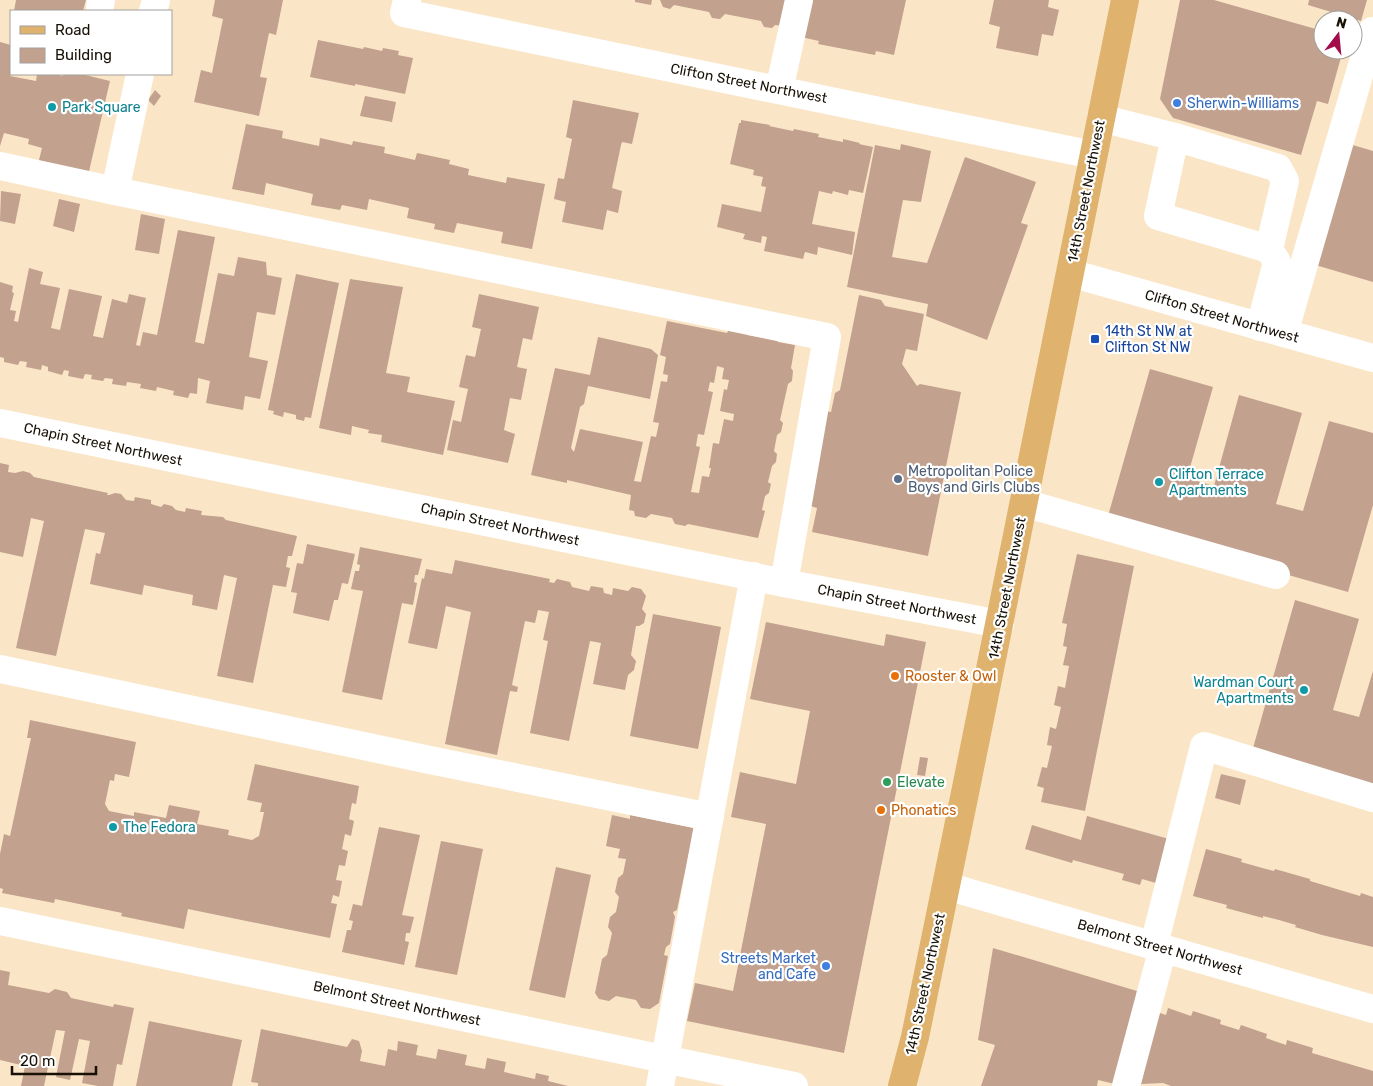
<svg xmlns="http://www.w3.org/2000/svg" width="1373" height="1086" viewBox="0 0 1373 1086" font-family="Rubik,sans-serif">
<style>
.building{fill:#c2a18e;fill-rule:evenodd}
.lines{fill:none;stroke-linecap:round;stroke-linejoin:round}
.minor{stroke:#fff;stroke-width:28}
.major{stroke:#dfb36d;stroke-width:28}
.shop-dot{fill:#3f7fe0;stroke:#fff;stroke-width:2}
.culture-dot{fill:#0f9aa8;stroke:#fff;stroke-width:2}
.transit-dot{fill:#1a4fb4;stroke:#fff;stroke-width:2}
.service-dot{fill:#5c6f8a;stroke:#fff;stroke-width:2}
.food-dot{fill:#e8710a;stroke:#fff;stroke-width:2}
.leisure-dot{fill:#2e9e5b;stroke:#fff;stroke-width:2}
.labels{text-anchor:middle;stroke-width:4.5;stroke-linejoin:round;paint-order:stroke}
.street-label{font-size:14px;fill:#181106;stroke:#fff}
.shop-label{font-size:14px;fill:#366cbe;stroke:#fff;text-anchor:start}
.culture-label{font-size:14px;fill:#0d838f;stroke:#fff;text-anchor:start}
.transit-label{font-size:14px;fill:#164399;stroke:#fff;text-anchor:start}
.service-label{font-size:14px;fill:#4e5e75;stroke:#fff;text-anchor:start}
.food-label{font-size:14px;fill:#c56008;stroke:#fff;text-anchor:start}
.leisure-label{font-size:14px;fill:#27864d;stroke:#fff;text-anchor:start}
</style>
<rect width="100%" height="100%" fill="#fae6c6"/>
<g class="building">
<path d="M 16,0 L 86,0 L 83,11 L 14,11 Z"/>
<path d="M 215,0 L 283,0 L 276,35 L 269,33 L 260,77 L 267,78 L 259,116 L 194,102 L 201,70 L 212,73 L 223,19 L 212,16 Z"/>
<path d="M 635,0 L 652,0 L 651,5 L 635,2 Z"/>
<path d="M 660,0 L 789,0 L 783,26 L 775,25 L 772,28 L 764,27 L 761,21 L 725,14 L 720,19 L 712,18 L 709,12 L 674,5 L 670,9 L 663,7 Z"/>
<path d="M 808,0 L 906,0 L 894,55 L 876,51 L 875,55 L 818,44 L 819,41 L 801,37 Z"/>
<path d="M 994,0 L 1049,0 L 1048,7 L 1059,10 L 1053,36 L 1042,34 L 1038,56 L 996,48 L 1000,27 L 989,24 Z"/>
<path d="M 1180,0 L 1214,0 L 1323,31 L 1323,50 L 1343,50 L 1328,104 L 1317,101 L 1301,155 L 1173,118 L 1160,99 Z"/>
<path d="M 1309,0 L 1367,0 L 1361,21 L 1308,5 Z"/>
<path d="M 318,40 L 363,49 L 364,47 L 382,51 L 383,48 L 399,51 L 398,55 L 413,58 L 405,94 L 355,84 L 355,86 L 310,77 Z"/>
<path d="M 0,42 L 11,45 L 10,76 L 36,81 L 37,74 L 54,74 L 63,76 L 63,74 L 81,74 L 110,81 L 87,180 L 37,168 L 42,148 L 28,144 L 29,139 L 4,133 L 0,146 Z"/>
<path d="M 155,90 L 161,96 L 154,106 L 148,100 Z"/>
<path d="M 365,96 L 396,102 L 392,122 L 360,116 Z"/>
<path d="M 573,100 L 639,113 L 632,144 L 622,142 L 621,145 L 612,188 L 622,191 L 618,213 L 607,210 L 603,230 L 562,222 L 566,202 L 554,199 L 558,178 L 564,179 L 572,139 L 566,137 Z"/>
<path d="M 741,120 L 770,125 L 769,126 L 793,131 L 794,129 L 819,134 L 818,137 L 843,142 L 843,139 L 860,143 L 859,144 L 873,147 L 863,193 L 849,190 L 848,195 L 833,191 L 832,194 L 819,191 L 812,224 L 855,232 L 852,255 L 818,247 L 817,255 L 805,252 L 803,259 L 764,251 L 767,237 L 762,236 L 761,243 L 743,239 L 745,234 L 717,227 L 722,204 L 761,212 L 766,187 L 761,186 L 763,177 L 753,175 L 754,170 L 730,164 L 739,123 L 741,123 Z"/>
<path d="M 246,124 L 283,131 L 282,138 L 319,146 L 320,138 L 352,145 L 353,141 L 385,147 L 384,153 L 415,160 L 417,153 L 450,160 L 449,164 L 469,169 L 468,175 L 506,183 L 507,177 L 545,184 L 532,249 L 501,243 L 503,232 L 457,223 L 454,233 L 434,229 L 435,224 L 407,218 L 409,208 L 369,199 L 367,210 L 342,205 L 340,210 L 311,205 L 313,194 L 266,183 L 264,195 L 232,189 Z"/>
<path d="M 1346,143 L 1373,151 L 1373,282 L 1312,264 Z"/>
<path d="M 901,144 L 931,151 L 921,202 L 903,200 L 892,257 L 927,263 L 965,157 L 1036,182 L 1021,223 L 1028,225 L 987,340 L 926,316 L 928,304 L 847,287 L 875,145 L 900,150 Z"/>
<path d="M 1,191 L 21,194 L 15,224 L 0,221 Z"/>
<path d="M 59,199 L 80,204 L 74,232 L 53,226 Z"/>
<path d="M 141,214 L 165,219 L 159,254 L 135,250 Z"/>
<path d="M 178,230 L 215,237 L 195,342 L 204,344 L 218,273 L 234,276 L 238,257 L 266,262 L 267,275 L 282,278 L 275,315 L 257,312 L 249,357 L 268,361 L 260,399 L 245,396 L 243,410 L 206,403 L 210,381 L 198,378 L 197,394 L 190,393 L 188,398 L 173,395 L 174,391 L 157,387 L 156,391 L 140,388 L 141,384 L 127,382 L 126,386 L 112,384 L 113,379 L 105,378 L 103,381 L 91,379 L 92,375 L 85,374 L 83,379 L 68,376 L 69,371 L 64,370 L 62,375 L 48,371 L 48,367 L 42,365 L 41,370 L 26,367 L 27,362 L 20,361 L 18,365 L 4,362 L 4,358 L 0,357 L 0,282 L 13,286 L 12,292 L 14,293 L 10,310 L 16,311 L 14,321 L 18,322 L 29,268 L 43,272 L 40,284 L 60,288 L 51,328 L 60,330 L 69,289 L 102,296 L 93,336 L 103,338 L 112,299 L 127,303 L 129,294 L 146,298 L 136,345 L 140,346 L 143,332 L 157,335 Z"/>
<path d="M 296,274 L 339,283 L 311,418 L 305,417 L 304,421 L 296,419 L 296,415 L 284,412 L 283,417 L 273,414 L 274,411 L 268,410 Z"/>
<path d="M 350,279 L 403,287 L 386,373 L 410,377 L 407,392 L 455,401 L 443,455 L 381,442 L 382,435 L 368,433 L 369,430 L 352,426 L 351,435 L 319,428 Z"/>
<path d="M 479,294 L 539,307 L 532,340 L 523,338 L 517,367 L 527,369 L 521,400 L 510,398 L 504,430 L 515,434 L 508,463 L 447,450 L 453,420 L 461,422 L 468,389 L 459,387 L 466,355 L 475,357 L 481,329 L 472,327 Z"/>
<path d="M 859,295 L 881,300 L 885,306 L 924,314 L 917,351 L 906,349 L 902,364 L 917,386 L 920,384 L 961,392 L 928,556 L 812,532 L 817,508 L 807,505 L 825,411 L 831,412 L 835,393 L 840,390 Z"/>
<path d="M 667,321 L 727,333 L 728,331 L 730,331 L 735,328 L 745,330 L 747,335 L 763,338 L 766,335 L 775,337 L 778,342 L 795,345 L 791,368 L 793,371 L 792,381 L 788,384 L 780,420 L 783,423 L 781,432 L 777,435 L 774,451 L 777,454 L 776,462 L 772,466 L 768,482 L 771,484 L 769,493 L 765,496 L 762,510 L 765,511 L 758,538 L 688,524 L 685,526 L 675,524 L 672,518 L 651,514 L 646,518 L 635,516 L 634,511 L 629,510 L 631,495 L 567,480 L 567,483 L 531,475 L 555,368 L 590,375 L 598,337 L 651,349 L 658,355 L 650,399 L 588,386 L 584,404 L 580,407 L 571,448 L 574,452 L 580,429 L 643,442 L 634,481 L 641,482 L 651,436 L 656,437 L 659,423 L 653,422 L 661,381 L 667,382 L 668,375 L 663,374 L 666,357 L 660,355 ZM 717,366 L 724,368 L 722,379 L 729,380 L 727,390 L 724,389 L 720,411 L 734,414 L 733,421 L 724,419 L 719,444 L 713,443 L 709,468 L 711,468 L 709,477 L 702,476 L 699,493 L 691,492 L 700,447 L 696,446 L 698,434 L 704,435 L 713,392 L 708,391 L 710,382 L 714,383 Z"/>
<path d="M 1150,369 L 1213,387 L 1187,478 L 1214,486 L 1239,395 L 1302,413 L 1276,504 L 1303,511 L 1329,421 L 1373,433 L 1373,505 L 1348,592 L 1106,523 Z"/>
<path d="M 0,463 L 9,465 L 8,472 L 15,473 L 23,471 L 30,473 L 34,477 L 108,493 L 107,495 L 109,495 L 115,493 L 121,494 L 126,500 L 134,501 L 135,497 L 151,500 L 151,504 L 161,507 L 164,504 L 172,506 L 176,510 L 185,512 L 186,508 L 202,511 L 201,515 L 223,517 L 226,520 L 297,536 L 292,556 L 288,556 L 286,567 L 290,568 L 286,587 L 273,585 L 253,683 L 217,676 L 237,578 L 224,575 L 217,610 L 192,605 L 193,595 L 168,590 L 144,585 L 142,595 L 90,584 L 96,553 L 100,554 L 105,533 L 85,529 L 56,656 L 16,648 L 44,521 L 31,518 L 23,557 L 0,552 Z"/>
<path d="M 307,544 L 355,554 L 348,584 L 342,583 L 338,600 L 334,600 L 329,621 L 293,613 L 297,593 L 291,592 L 297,563 L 303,564 Z"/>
<path d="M 360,547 L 422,559 L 418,575 L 415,575 L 414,582 L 417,583 L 413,605 L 402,603 L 382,700 L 342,692 L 363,591 L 351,589 L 355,571 L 359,571 L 360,565 L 357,564 Z"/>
<path d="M 1077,554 L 1134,566 L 1085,811 L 1041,802 L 1044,788 L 1037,786 L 1042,767 L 1047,768 L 1052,746 L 1047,745 L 1050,727 L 1056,729 L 1061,707 L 1054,705 L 1058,686 L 1065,688 L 1069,666 L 1063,665 L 1067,647 L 1063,646 L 1067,624 L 1062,623 Z"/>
<path d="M 455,560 L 550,579 L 549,582 L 554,583 L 557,579 L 570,582 L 572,587 L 589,591 L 591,586 L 603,588 L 604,593 L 612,595 L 613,588 L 628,591 L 632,587 L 641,589 L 646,596 L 642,609 L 646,614 L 644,623 L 639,626 L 636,626 L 631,655 L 636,661 L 634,670 L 628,675 L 625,690 L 593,684 L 601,643 L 590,641 L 569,741 L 530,733 L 548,641 L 543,640 L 549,612 L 538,610 L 535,623 L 525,621 L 512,685 L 518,687 L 517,692 L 510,691 L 497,755 L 445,744 L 471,612 L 446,606 L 437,649 L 408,643 L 422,578 L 424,579 L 426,569 L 452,574 Z"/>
<path d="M 1295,600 L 1359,619 L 1333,710 L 1359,717 L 1373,671 L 1373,790 L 1251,755 Z"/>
<path d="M 653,614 L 721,627 L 698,749 L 630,736 Z"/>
<path d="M 766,622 L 884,646 L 886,634 L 926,642 L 844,1053 L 687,1021 L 695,983 L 733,991 L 766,824 L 731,817 L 740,772 L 796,784 L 810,711 L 750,699 Z"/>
<path d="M 30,720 L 136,742 L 129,777 L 115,774 L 114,781 L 110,780 L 105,804 L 109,811 L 134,816 L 134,812 L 166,818 L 169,805 L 200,811 L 197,824 L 229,830 L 228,835 L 252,840 L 259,836 L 264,812 L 260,812 L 262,803 L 247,800 L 255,764 L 359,786 L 356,804 L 352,803 L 349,819 L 354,821 L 351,836 L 345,834 L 342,849 L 348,851 L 345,866 L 339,865 L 336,880 L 342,881 L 339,897 L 333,895 L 331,903 L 337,904 L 330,938 L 188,909 L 184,929 L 121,916 L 122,913 L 55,899 L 54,903 L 2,893 L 3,889 L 0,888 L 0,854 L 4,834 L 10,836 L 31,738 L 27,738 Z"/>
<path d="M 920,757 L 928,758 L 925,776 L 917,775 Z"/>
<path d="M 1221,774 L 1246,780 L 1240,805 L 1215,798 Z"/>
<path d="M 612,815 L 630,819 L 630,815 L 694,828 L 677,910 L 673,912 L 675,917 L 670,944 L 666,947 L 664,955 L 668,956 L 659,1003 L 650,1009 L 641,1008 L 636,1000 L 616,996 L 609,1001 L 599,999 L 595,993 L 602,959 L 607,955 L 612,933 L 608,927 L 610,917 L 616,912 L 619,897 L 615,892 L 618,878 L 623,874 L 626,859 L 618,858 L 620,849 L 606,846 Z"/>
<path d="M 1087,816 L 1169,839 L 1156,883 L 1142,879 L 1140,885 L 1122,880 L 1124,874 L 1073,860 L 1072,863 L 1025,849 L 1032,825 L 1081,840 Z"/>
<path d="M 379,827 L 420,835 L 402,915 L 414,917 L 410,933 L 406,933 L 405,941 L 409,942 L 404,965 L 342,952 L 347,930 L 351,930 L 353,921 L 349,920 L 353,904 L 362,906 Z"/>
<path d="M 441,841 L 483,849 L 457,975 L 415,967 Z"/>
<path d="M 1206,849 L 1242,859 L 1241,862 L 1266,869 L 1274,871 L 1275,869 L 1310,879 L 1310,881 L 1360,896 L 1361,893 L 1373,897 L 1373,947 L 1322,935 L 1295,927 L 1296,925 L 1279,920 L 1263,916 L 1263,918 L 1226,908 L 1227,905 L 1193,896 Z"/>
<path d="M 556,867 L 591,875 L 565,998 L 529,990 Z"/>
<path d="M 993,948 L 1137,991 L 1119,1085 L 1098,1080 L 1097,1086 L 981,1086 L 995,1045 L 978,1040 Z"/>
<path d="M 0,970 L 10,972 L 8,985 L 49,993 L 55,989 L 67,992 L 71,998 L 113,1007 L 114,1004 L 134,1008 L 122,1065 L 117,1064 L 113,1086 L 98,1086 L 82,1083 L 90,1041 L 79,1039 L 70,1080 L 56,1077 L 65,1031 L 56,1030 L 44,1086 L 21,1086 L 25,1066 L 0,1060 Z"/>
<path d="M 1168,1008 L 1191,1016 L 1193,1011 L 1221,1020 L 1220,1024 L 1239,1030 L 1241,1025 L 1267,1034 L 1266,1038 L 1286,1045 L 1287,1040 L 1313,1048 L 1312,1053 L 1373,1071 L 1373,1086 L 1171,1086 L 1163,1083 L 1141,1084 L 1157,1012 L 1166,1015 Z"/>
<path d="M 149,1021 L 242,1040 L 232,1086 L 136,1086 Z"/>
<path d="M 261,1029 L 347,1047 L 352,1039 L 359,1041 L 362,1051 L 360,1061 L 385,1066 L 388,1049 L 397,1051 L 398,1041 L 418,1045 L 416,1055 L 436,1059 L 438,1049 L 467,1055 L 465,1065 L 485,1069 L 487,1058 L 506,1062 L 504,1072 L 535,1079 L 536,1073 L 549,1076 L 548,1081 L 568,1086 L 258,1086 L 258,1083 L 251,1082 Z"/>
</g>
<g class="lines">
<g class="minor">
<path d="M 407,0 L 404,13 L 1093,155"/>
<path d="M 100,6 L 101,0"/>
<path d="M 153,11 L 156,0"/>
<path d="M 140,74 L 115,191 L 827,337 L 784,583"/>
<path d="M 779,90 L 799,0"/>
<path d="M 1101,118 L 1175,137 L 1278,168 L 1285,181 L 1269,249 L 1277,262 L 1260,327"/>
<path d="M 1175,137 L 1158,216 L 1269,249"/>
<path d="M 0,166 L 115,191"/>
<path d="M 1070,273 L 1373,358"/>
<path d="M 1284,333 L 1372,31 L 1373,31"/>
<path d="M 0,423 L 784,583 L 1000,624"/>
<path d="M 1024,503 L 1276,575"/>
<path d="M 0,669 L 425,759 L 710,817"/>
<path d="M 946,886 L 1373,1009"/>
<path d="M 0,921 L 794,1086"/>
<path d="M 1154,945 L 1204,746 L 1373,798"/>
<path d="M 660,1086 L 754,576"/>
<path d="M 1126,1086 L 1163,948"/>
</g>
<path class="major" d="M 902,1086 L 915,1037 L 966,788 L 1125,0"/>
</g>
<g class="shop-dot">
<circle cx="1177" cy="103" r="5"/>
<circle cx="826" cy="966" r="5"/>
</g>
<g class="culture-dot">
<circle cx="52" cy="107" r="5"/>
<circle cx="1159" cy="482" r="5"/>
<circle cx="1304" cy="690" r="5"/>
<circle cx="113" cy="827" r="5"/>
</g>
<rect class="transit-dot" x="1090" y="334" width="10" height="10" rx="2.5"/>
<circle class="service-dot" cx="898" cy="479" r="5"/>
<g class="food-dot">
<circle cx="895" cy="676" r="5"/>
<circle cx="881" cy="810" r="5"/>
</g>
<circle class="leisure-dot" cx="887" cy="782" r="5"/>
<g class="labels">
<g class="street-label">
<text transform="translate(749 83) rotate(11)" y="5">Clifton Street Northwest</text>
<text transform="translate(1086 191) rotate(-79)" y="5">14th Street Northwest</text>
<text transform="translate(1222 316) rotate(16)" y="5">Clifton Street Northwest</text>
<text transform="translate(103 444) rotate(12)" y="5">Chapin Street Northwest</text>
<text transform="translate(500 524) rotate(12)" y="5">Chapin Street Northwest</text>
<text transform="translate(1007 588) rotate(-79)" y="5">14th Street Northwest</text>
<text transform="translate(897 604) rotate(11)" y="5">Chapin Street Northwest</text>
<text transform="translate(1160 947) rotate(16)" y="5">Belmont Street Northwest</text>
<text transform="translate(925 984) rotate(-78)" y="5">14th Street Northwest</text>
<text transform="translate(397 1003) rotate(12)" y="5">Belmont Street Northwest</text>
</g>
<g class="shop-label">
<text x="1187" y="108">Sherwin-Williams</text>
<text x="816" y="963" text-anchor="end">Streets Market<tspan x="816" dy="16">and Cafe</tspan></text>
</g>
<g class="culture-label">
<text x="62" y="112">Park Square</text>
<text x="1169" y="479">Clifton Terrace<tspan x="1169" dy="16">Apartments</tspan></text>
<text x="1294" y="687" text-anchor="end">Wardman Court<tspan x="1294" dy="16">Apartments</tspan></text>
<text x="123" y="832">The Fedora</text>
</g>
<g class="transit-label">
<text x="1105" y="336">14th St NW at<tspan x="1105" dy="16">Clifton St NW</tspan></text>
</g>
<g class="service-label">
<text x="908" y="476">Metropolitan Police<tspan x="908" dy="16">Boys and Girls Clubs</tspan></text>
</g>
<g class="food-label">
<text x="905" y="681">Rooster &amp; Owl</text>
<text x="891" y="815">Phonatics</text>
</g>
<g class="leisure-label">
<text x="897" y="787">Elevate</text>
</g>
</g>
<rect x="10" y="10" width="162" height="65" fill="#ffffff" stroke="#a3a09b"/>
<rect x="20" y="26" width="25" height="8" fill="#dfb36d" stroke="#a3a09b"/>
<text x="55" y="35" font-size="15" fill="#181106">Road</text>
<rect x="20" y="48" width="25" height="15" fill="#c2a18e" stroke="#a3a09b"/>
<text x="55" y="60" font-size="15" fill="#181106">Building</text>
<g transform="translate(1338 35) rotate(16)"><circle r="24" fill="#ffffff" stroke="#a3a09b"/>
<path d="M0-4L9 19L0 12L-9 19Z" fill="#a30b4a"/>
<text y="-8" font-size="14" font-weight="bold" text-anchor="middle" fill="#181106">N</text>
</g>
<path d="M12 1066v8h84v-8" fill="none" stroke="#181106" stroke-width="2.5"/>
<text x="20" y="1066" font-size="15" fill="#181106" stroke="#ffffff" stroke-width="4" paint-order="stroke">20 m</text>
</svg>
